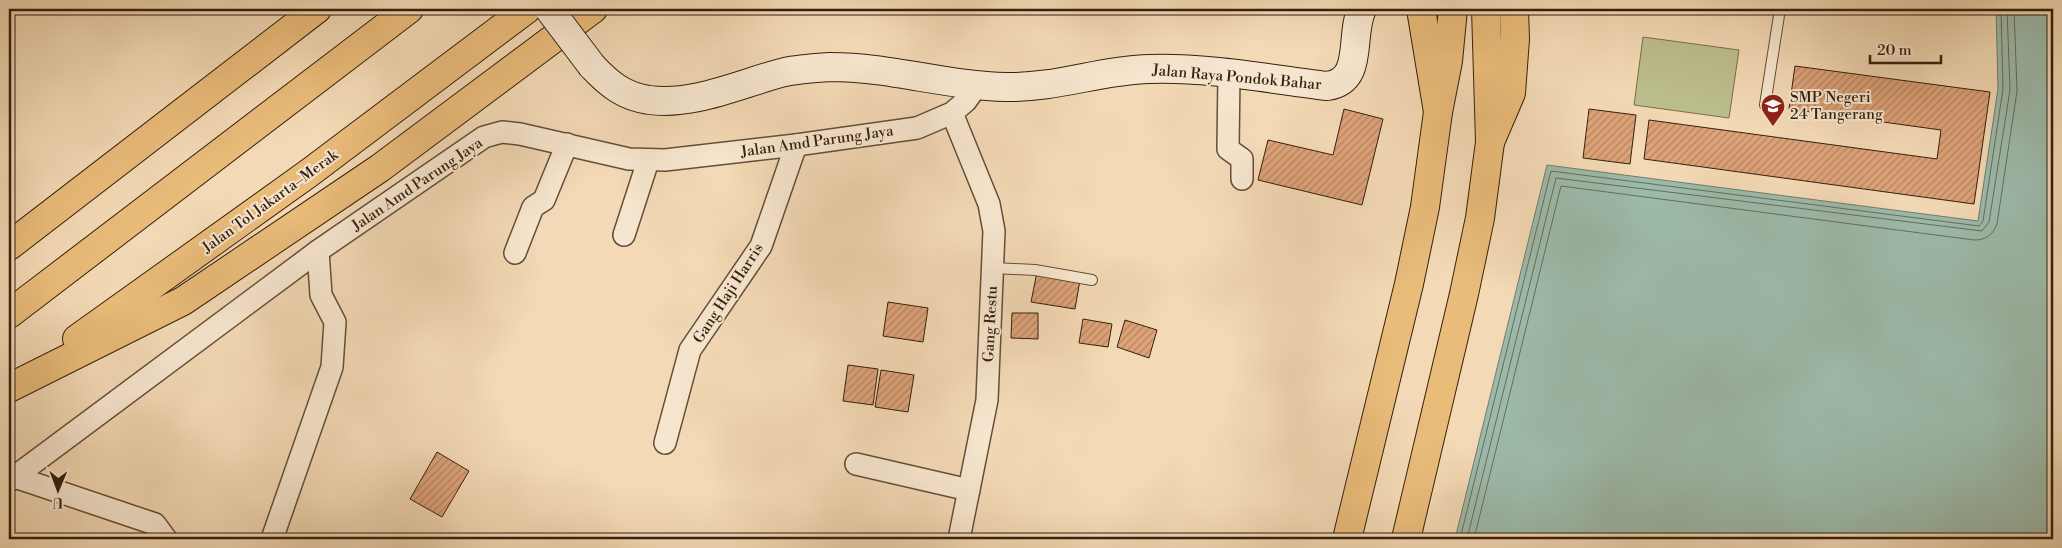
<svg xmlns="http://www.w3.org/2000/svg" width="2062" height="548" viewBox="0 0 2062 548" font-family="'Libre Bodoni',serif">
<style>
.park{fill:#bcbf8d;stroke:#786f4e}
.water{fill:#9cbaaa;stroke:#737c6c}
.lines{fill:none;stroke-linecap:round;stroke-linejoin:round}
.shore{stroke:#686c5c;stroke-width:1}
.building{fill:url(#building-hatch);stroke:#351f0e}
.lane-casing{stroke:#644e38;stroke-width:12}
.street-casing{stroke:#644e38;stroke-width:24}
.secondary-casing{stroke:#351f0e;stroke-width:30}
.primary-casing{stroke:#351f0e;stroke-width:30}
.highway-casing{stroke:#351f0e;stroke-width:30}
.lane{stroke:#f7e6cf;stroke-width:10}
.street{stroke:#f7e6cf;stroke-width:21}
.secondary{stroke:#f7e6cf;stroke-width:28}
.primary{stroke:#eabc7a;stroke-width:28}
.highway{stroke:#eabc7a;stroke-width:28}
.secondary-bridge-casing{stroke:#351f0e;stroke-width:30;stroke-linecap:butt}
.secondary-bridge{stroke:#f7e6cf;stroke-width:28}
.labels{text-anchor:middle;stroke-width:4;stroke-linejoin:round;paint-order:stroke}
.street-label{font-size:15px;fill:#351f0e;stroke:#f7e6cf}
.poi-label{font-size:15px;fill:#351f0e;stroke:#f7e6cf;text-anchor:start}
</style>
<defs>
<pattern id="building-hatch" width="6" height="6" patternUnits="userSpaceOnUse" patternTransform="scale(1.25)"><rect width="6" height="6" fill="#dea379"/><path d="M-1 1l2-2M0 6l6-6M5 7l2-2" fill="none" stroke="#b58462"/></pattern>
</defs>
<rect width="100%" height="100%" fill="#f3d9b5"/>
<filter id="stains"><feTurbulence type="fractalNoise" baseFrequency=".004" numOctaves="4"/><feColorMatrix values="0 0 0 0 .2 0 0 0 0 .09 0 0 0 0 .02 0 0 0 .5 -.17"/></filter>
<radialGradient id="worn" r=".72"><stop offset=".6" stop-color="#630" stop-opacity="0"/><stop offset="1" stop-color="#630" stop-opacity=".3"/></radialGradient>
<path class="park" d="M 1643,37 L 1739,50 L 1729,118 L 1634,105 Z"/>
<path class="water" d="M 1996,9 L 2053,9 L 2053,539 L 1455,539 L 1547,165 L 1978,221 L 1998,89 Z"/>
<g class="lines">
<g class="shore">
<path d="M 1460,539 L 1551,171 L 1979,226 L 1983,221 L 2003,89 L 2001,9"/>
<path d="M 1467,539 L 1556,178 L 1982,231 L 1989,222 L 2010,90 L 2007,9"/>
<path d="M 1474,539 L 1561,186 L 1974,240 C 1986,240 1993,235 1997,224 L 2017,91 L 2014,9"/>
</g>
</g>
<g class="building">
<path d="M 1795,66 L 1990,92 L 1974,204 L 1644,159 L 1649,120 L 1937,159 L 1941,130 L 1789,109 Z"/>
<path d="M 1344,109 L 1383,119 L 1362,205 L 1258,180 L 1268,140 L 1333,155 Z"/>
<path d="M 1589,109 L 1636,115 L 1630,164 L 1583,158 Z"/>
<path d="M 1037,272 L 1080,280 L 1075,309 L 1031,302 Z"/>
<path d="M 888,302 L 928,308 L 923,342 L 883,336 Z"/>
<path d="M 1012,313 L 1038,313 L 1038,339 L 1011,338 Z"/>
<path d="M 1083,319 L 1112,324 L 1108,347 L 1079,343 Z"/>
<path d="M 1125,320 L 1157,330 L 1149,358 L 1117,347 Z"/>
<path d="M 848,365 L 878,369 L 873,405 L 843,401 Z"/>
<path d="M 881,370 L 914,375 L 908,412 L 875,407 Z"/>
<path d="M 437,452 L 469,471 L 442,517 L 410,499 Z"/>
</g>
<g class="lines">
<defs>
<g id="lane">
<path d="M 1765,105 L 1780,9"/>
<path d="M 993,268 L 1035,270 L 1092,280"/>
</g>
<g id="street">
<path d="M 1229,74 L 1228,149 L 1242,159 L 1242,179"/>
<path d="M 952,113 L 989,204 L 994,231 L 987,400 L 959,539"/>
<path d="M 624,235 L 648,161"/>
<path d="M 515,253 L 533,207 L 544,200 L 567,144"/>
<path d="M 665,443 L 690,350 L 761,246 L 796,145"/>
<path d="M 856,464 L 969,490"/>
<path d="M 15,477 L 155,524 L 166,539"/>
<path d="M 9,481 L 318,251 L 484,137 L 502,132 L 520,134 L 629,159 L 665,160 L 796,145 L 917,128 L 952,113 L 966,101 L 976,87"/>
<path d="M 272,539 L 332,367 L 335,322 L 321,295 L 318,251"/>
</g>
<path id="secondary" d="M 592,66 C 609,84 623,96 649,100 C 695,106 741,83 785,72 C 799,69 816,68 830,67 C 891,67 947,86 1007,87 C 1057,88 1101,70 1149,69 C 1208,67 1269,79 1327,86 C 1365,81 1349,36 1362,9"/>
<g id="primary">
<path d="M 1347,539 L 1409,284 L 1425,207 L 1438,112 L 1448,61 L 1453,9"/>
<path d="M 1406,539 L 1464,294 L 1480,218 L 1490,142 L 1486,9"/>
</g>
<g id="highway">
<path d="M 1421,9 L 1438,112"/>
<path d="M 1490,142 L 1511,93 L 1515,39 L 1514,9"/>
<path d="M 9,246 L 317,9"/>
<path d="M 9,314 L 409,9"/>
<path d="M 77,339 L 309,173 L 527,9"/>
<path d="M 9,388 L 183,301 L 380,168 L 593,9"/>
</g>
</defs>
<use href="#lane" class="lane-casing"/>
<use href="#street" class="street-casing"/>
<use href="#secondary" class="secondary-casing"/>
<use href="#primary" class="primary-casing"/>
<use href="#highway" class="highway-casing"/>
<use href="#lane" class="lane"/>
<use href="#street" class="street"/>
<use href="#secondary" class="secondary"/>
<use href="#primary" class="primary"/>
<use href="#highway" class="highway"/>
<defs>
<path id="secondary-bridge" d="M 549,9 L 592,66"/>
</defs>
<use href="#secondary-bridge" class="secondary-bridge-casing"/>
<use href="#secondary-bridge" class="secondary-bridge"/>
</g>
<defs>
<symbol id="school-pin" viewBox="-11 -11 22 30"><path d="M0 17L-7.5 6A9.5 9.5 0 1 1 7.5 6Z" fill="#8f2418" stroke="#f7e6cf"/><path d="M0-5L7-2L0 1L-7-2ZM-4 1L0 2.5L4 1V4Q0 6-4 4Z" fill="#fff"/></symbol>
</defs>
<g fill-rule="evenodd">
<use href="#school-pin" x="1759" y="92" width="28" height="38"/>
</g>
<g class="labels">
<g class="street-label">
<text transform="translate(1237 77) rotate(5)" y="5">Jalan Raya Pondok Bahar</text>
<text transform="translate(817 141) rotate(-8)" y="5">Jalan Amd Parung Jaya</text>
<text transform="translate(417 184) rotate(-34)" y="5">Jalan Amd Parung Jaya</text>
<text transform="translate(270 201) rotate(-36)" y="5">Jalan Tol Jakarta–Merak</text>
<text transform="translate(728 293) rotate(-57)" y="5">Gang Haji Harris</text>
<text transform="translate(990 324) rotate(-87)" y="5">Gang Restu</text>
</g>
<g class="poi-label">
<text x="1790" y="102">SMP Negeri<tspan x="1790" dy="17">24 Tangerang</tspan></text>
</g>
</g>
<rect width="2062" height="548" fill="none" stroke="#f3d9b5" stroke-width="30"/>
<rect x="10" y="10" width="2042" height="528" fill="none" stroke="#351f0e" stroke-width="2.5"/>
<rect x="15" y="15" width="2032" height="518" fill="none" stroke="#351f0e"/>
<g transform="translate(58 490) rotate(181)" stroke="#f7e6cf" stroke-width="4" paint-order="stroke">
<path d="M0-4L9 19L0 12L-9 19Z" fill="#351f0e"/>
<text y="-8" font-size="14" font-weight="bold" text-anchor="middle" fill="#351f0e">U</text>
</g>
<path d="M1870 55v8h71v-8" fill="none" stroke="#351f0e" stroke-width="2.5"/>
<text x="1877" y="55" font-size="15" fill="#351f0e" stroke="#f7e6cf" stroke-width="4" paint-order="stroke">20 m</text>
<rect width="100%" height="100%" filter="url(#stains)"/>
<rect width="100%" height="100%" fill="url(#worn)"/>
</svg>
